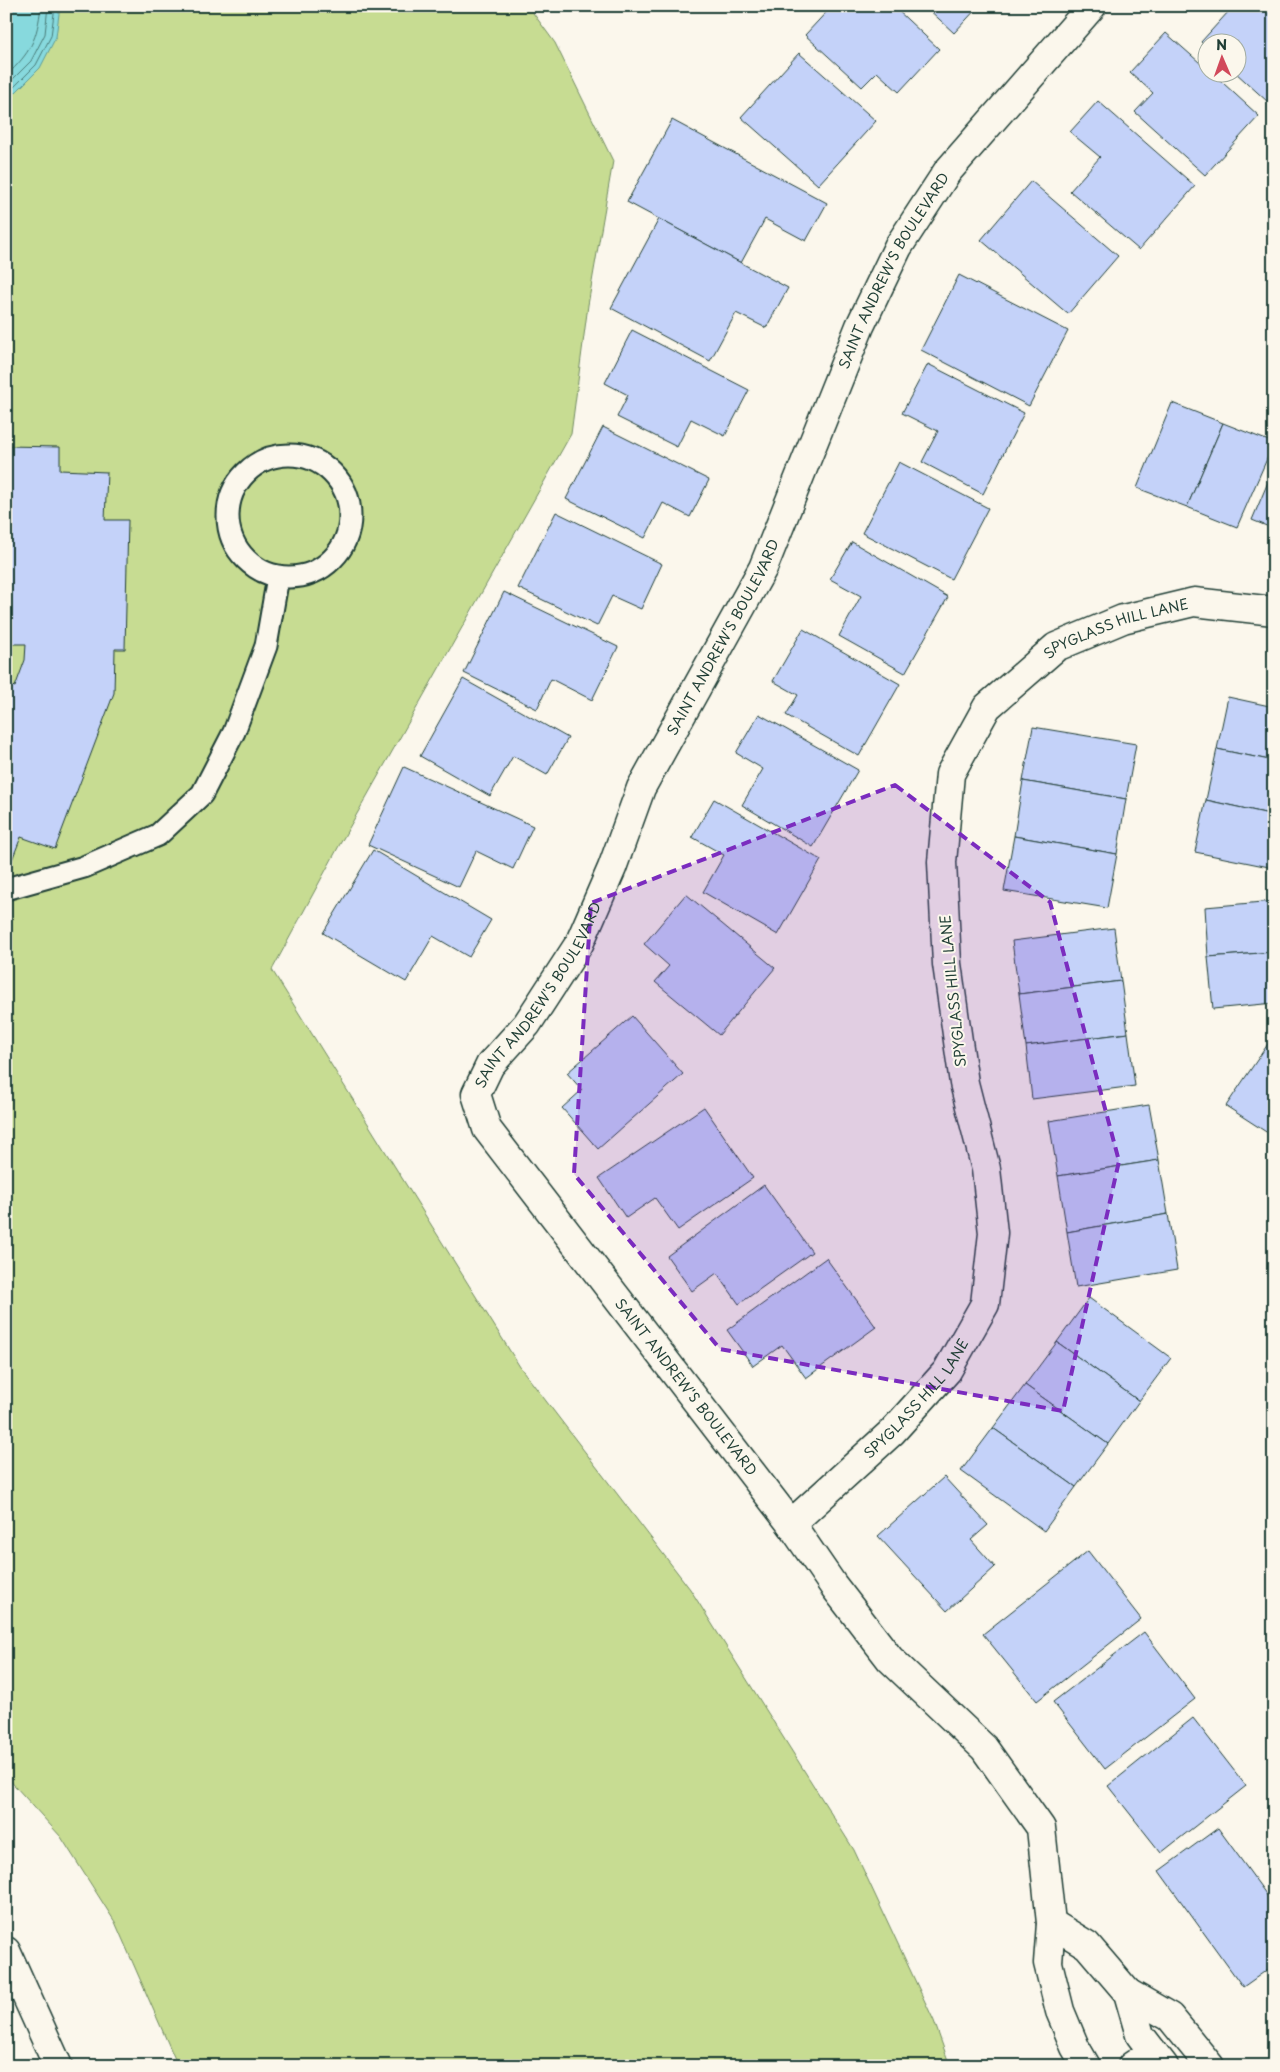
<svg xmlns="http://www.w3.org/2000/svg" width="1280" height="2072" viewBox="0 0 1280 2072" font-family="'Playpen Sans',sans-serif">
<style>
.green{fill:#c7dc92;stroke:#738c63}
.water{fill:#87d9dd;stroke:#5d9b99}
.lines{fill:none;stroke-linecap:round;stroke-linejoin:round}
.shore{stroke:#497b78;stroke-width:1}
.building{fill:#c4d2f9;stroke:#1f3d34}
.service-casing{stroke:#1f3d34;stroke-width:25}
.minor-casing{stroke:#1f3d34;stroke-width:31}
.service{stroke:#fbf7ec;stroke-width:21}
.minor{stroke:#fbf7ec;stroke-width:28}
.marked{fill:#7b2cbf;fill-opacity:0.2;stroke:#7b2cbf;stroke-width:4;stroke-dasharray:10 6;stroke-linejoin:round}
.labels{text-anchor:middle;stroke-width:4;stroke-linejoin:round;paint-order:stroke}
.street-label{font-size:14px;fill:#1f3d34;stroke:#fbf7ec}
</style>
<rect width="100%" height="100%" fill="#fbf7ec"/>
<filter id="ink" filterUnits="userSpaceOnUse"><feTurbulence type="fractalNoise" baseFrequency=".02" numOctaves="2"/><feDisplacementMap in="SourceGraphic" scale="10" xChannelSelector="R" yChannelSelector="G"/><feConvolveMatrix kernelMatrix="1 2 1 2 8 2 1 2 1" color-interpolation-filters="sRGB"/></filter>
<g filter="url(#ink)">
<path class="green" d="M 6,6 L 528,6 L 555,43 L 613,161 L 588,305 L 571,434 L 340,844 L 272,970 L 520,1367 L 690,1589 L 854,1850 L 934,2021 L 950,2066 L 178,2066 L 115,1922 L 61,1837 L 6,1776 Z"/>
<path class="water" d="M 6,6 L 60,6 L 56,37 L 40,68 L 6,102 Z"/>
<g class="lines">
<g class="shore">
<path d="M 6,76 C 31,52 37,40 41,6"/>
<path d="M 6,86 L 31,61 L 45,34 L 48,6"/>
<path d="M 6,95 L 36,65 L 51,36 L 55,6"/>
</g>
</g>
<g class="building">
<path d="M 832,6 L 893,6 L 939,49 L 899,92 L 877,72 L 862,87 L 805,35 Z"/>
<path d="M 925,6 L 979,6 L 954,33 Z"/>
<path d="M 1223,6 L 1274,6 L 1274,96 L 1268,102 L 1235,72 L 1238,72 L 1238,42 L 1208,42 L 1208,48 L 1201,42 L 1229,11 Z"/>
<path d="M 1166,33 L 1208,70 L 1208,72 L 1211,72 L 1259,116 L 1205,175 L 1135,112 L 1153,93 L 1130,72 Z"/>
<path d="M 799,53 L 876,121 L 818,185 L 741,117 Z"/>
<path d="M 1098,101 L 1195,186 L 1139,250 L 1070,191 L 1100,157 L 1070,132 Z"/>
<path d="M 672,120 L 827,203 L 806,241 L 765,219 L 741,263 L 627,202 Z"/>
<path d="M 1031,181 L 1118,256 L 1068,314 L 981,240 Z"/>
<path d="M 659,219 L 788,288 L 766,328 L 736,313 L 710,361 L 611,308 Z"/>
<path d="M 959,275 L 1068,331 L 1029,406 L 921,350 Z"/>
<path d="M 632,330 L 749,390 L 725,436 L 691,419 L 677,447 L 617,417 L 628,395 L 605,383 Z"/>
<path d="M 928,364 L 1024,413 L 983,494 L 922,462 L 938,431 L 902,413 Z"/>
<path d="M 1172,403 L 1223,423 L 1187,507 L 1137,488 Z"/>
<path d="M 1223,423 L 1274,443 L 1237,527 L 1187,507 Z"/>
<path d="M 603,427 L 709,480 L 690,517 L 663,503 L 645,538 L 566,499 Z"/>
<path d="M 6,446 L 60,447 L 60,470 L 107,472 L 105,520 L 128,520 L 125,649 L 115,649 L 114,693 L 55,849 L 21,837 L 8,870 L 6,869 L 6,684 L 15,687 L 25,660 L 26,644 L 6,644 Z"/>
<path d="M 899,462 L 988,508 L 951,579 L 862,533 Z"/>
<path d="M 1274,468 L 1274,529 L 1252,520 Z"/>
<path d="M 556,512 L 662,564 L 641,609 L 612,596 L 597,626 L 518,588 Z"/>
<path d="M 852,542 L 948,597 L 905,673 L 839,636 L 861,596 L 830,579 Z"/>
<path d="M 504,592 L 618,647 L 592,700 L 551,679 L 537,709 L 464,673 Z"/>
<path d="M 803,629 L 900,684 L 859,756 L 786,715 L 798,695 L 773,681 Z"/>
<path d="M 463,679 L 568,738 L 547,775 L 513,756 L 490,796 L 420,756 Z"/>
<path d="M 1228,697 L 1274,707 L 1274,761 L 1217,749 Z"/>
<path d="M 759,714 L 858,770 L 813,847 L 742,805 L 763,769 L 736,753 Z"/>
<path d="M 1033,727 L 1136,744 L 1126,799 L 1023,781 Z"/>
<path d="M 1217,749 L 1274,761 L 1274,815 L 1206,800 Z"/>
<path d="M 404,767 L 533,826 L 513,869 L 476,851 L 459,887 L 368,845 Z"/>
<path d="M 1023,781 L 1126,799 L 1117,854 L 1014,836 Z"/>
<path d="M 714,799 L 821,860 L 778,935 L 703,892 L 724,855 L 692,837 Z"/>
<path d="M 1206,800 L 1274,815 L 1274,868 L 1195,852 Z"/>
<path d="M 1014,836 L 1117,854 L 1107,908 L 1004,891 Z"/>
<path d="M 373,850 L 491,920 L 469,957 L 433,936 L 406,982 L 323,933 Z"/>
<path d="M 686,894 L 775,968 L 719,1035 L 655,982 L 669,966 L 644,944 Z"/>
<path d="M 1274,901 L 1274,952 L 1208,957 L 1205,907 Z"/>
<path d="M 1114,928 L 1121,981 L 1019,994 L 1012,941 Z"/>
<path d="M 1274,952 L 1274,1003 L 1213,1009 L 1208,957 Z"/>
<path d="M 1121,981 L 1128,1033 L 1026,1046 L 1019,994 Z"/>
<path d="M 632,1016 L 683,1074 L 598,1149 L 562,1108 L 582,1090 L 567,1073 Z"/>
<path d="M 1128,1033 L 1135,1086 L 1032,1099 L 1026,1046 Z"/>
<path d="M 1274,1035 L 1274,1137 L 1226,1106 Z"/>
<path d="M 1149,1105 L 1159,1160 L 1058,1176 L 1049,1121 Z"/>
<path d="M 704,1107 L 753,1178 L 678,1230 L 655,1198 L 626,1218 L 599,1178 Z"/>
<path d="M 1159,1160 L 1168,1214 L 1067,1232 L 1058,1176 Z"/>
<path d="M 764,1185 L 812,1252 L 739,1304 L 717,1273 L 692,1291 L 667,1256 Z"/>
<path d="M 1168,1214 L 1177,1270 L 1076,1287 L 1067,1232 Z"/>
<path d="M 826,1258 L 876,1327 L 806,1378 L 782,1345 L 753,1366 L 727,1330 Z"/>
<path d="M 1089,1298 L 1171,1358 L 1139,1401 L 1057,1342 Z"/>
<path d="M 1057,1342 L 1139,1401 L 1108,1444 L 1025,1385 Z"/>
<path d="M 1025,1385 L 1108,1444 L 1076,1487 L 993,1428 Z"/>
<path d="M 993,1428 L 1076,1487 L 1044,1531 L 961,1471 Z"/>
<path d="M 944,1477 L 988,1525 L 971,1540 L 995,1567 L 947,1611 L 878,1536 Z"/>
<path d="M 1088,1551 L 1141,1619 L 1037,1701 L 983,1634 Z"/>
<path d="M 1144,1632 L 1195,1699 L 1105,1769 L 1053,1702 Z"/>
<path d="M 1193,1718 L 1246,1786 L 1161,1853 L 1108,1786 Z"/>
<path d="M 1218,1828 L 1274,1905 L 1274,1965 L 1243,1987 L 1159,1871 Z"/>
</g>
<g class="lines">
<defs>
<g id="service">
<circle cx="289" cy="516" r="61"/>
<path d="M 6,889 L 84,867 L 158,835 L 202,794 L 234,732 L 266,646 L 278,577"/>
</g>
<g id="minor">
<path id="s1" d="M 791,1524 L 892,1432 L 947,1371 L 985,1304 L 993,1233 L 986,1169 L 964,1083 L 947,964 L 942,862 L 950,774 L 987,707 L 1056,647 L 1123,619 L 1194,602 L 1274,611"/>
<path d="M 1051,1923 L 1087,1945 L 1128,1993 L 1140,2035 L 1164,2066"/>
<path d="M 6,1951 L 58,2066"/>
<path d="M 1128,1993 L 1170,2017 L 1210,2066"/>
<path id="s2" d="M 1086,2066 L 1075,2047 L 1060,2011 L 1048,1963 L 1051,1923 L 1041,1828 L 984,1748 L 890,1659 L 833,1585 L 791,1524 L 487,1129 L 476,1094 L 490,1065 L 527,1024 L 579,944 L 612,868 L 641,788 L 763,568 L 860,326 L 898,247 L 947,172 L 1092,6"/>
<path d="M 1132,2066 L 1153,2052"/>
</g>
</defs>
<use href="#service" class="service-casing"/>
<use href="#minor" class="minor-casing"/>
<use href="#service" class="service"/>
<use href="#minor" class="minor"/>
</g>
</g>
<path class="marked" d="M 895,785 L 1050,902 L 1119,1161 L 1063,1411 L 720,1349 L 574,1174 L 591,903 Z"/>
<g class="labels">
<g class="street-label">
<text dy="5" stroke="none"><textPath href="#s2" startOffset="2104">SAINT ANDREW'S BOULEVARD</textPath></text>
<text dy="5" stroke="none"><textPath href="#s1" startOffset="1062">SPYGLASS HILL LANE</textPath></text>
<text dy="5" stroke="none"><textPath href="#s2" startOffset="1699">SAINT ANDREW'S BOULEVARD</textPath></text>
<text transform="translate(953 991) rotate(-96)" y="5">SPYGLASS HILL LANE</text>
<text dy="5" stroke="none"><textPath href="#s2" startOffset="1294">SAINT ANDREW'S BOULEVARD</textPath></text>
<text transform="translate(686 1387) rotate(52)" y="5">SAINT ANDREW'S BOULEVARD</text>
<text dy="5" stroke="none"><textPath href="#s1" startOffset="178">SPYGLASS HILL LANE</textPath></text>
</g>
</g>
<rect width="1280" height="2072" fill="none" stroke="#fbf7ec" stroke-width="25"/>
<rect x="12" y="12" width="1255" height="2047" fill="none" stroke="#1f3d34" stroke-width="2" filter="url(#ink)"/>
<g transform="translate(1222 58) rotate(358)"><circle r="24" fill="#fbf7ec" stroke="#a3ada2"/>
<path d="M0-4L9 19L0 12L-9 19Z" fill="#d1495b"/>
<text y="-8" font-size="14" font-weight="bold" text-anchor="middle" fill="#1f3d34">N</text>
</g>
</svg>
